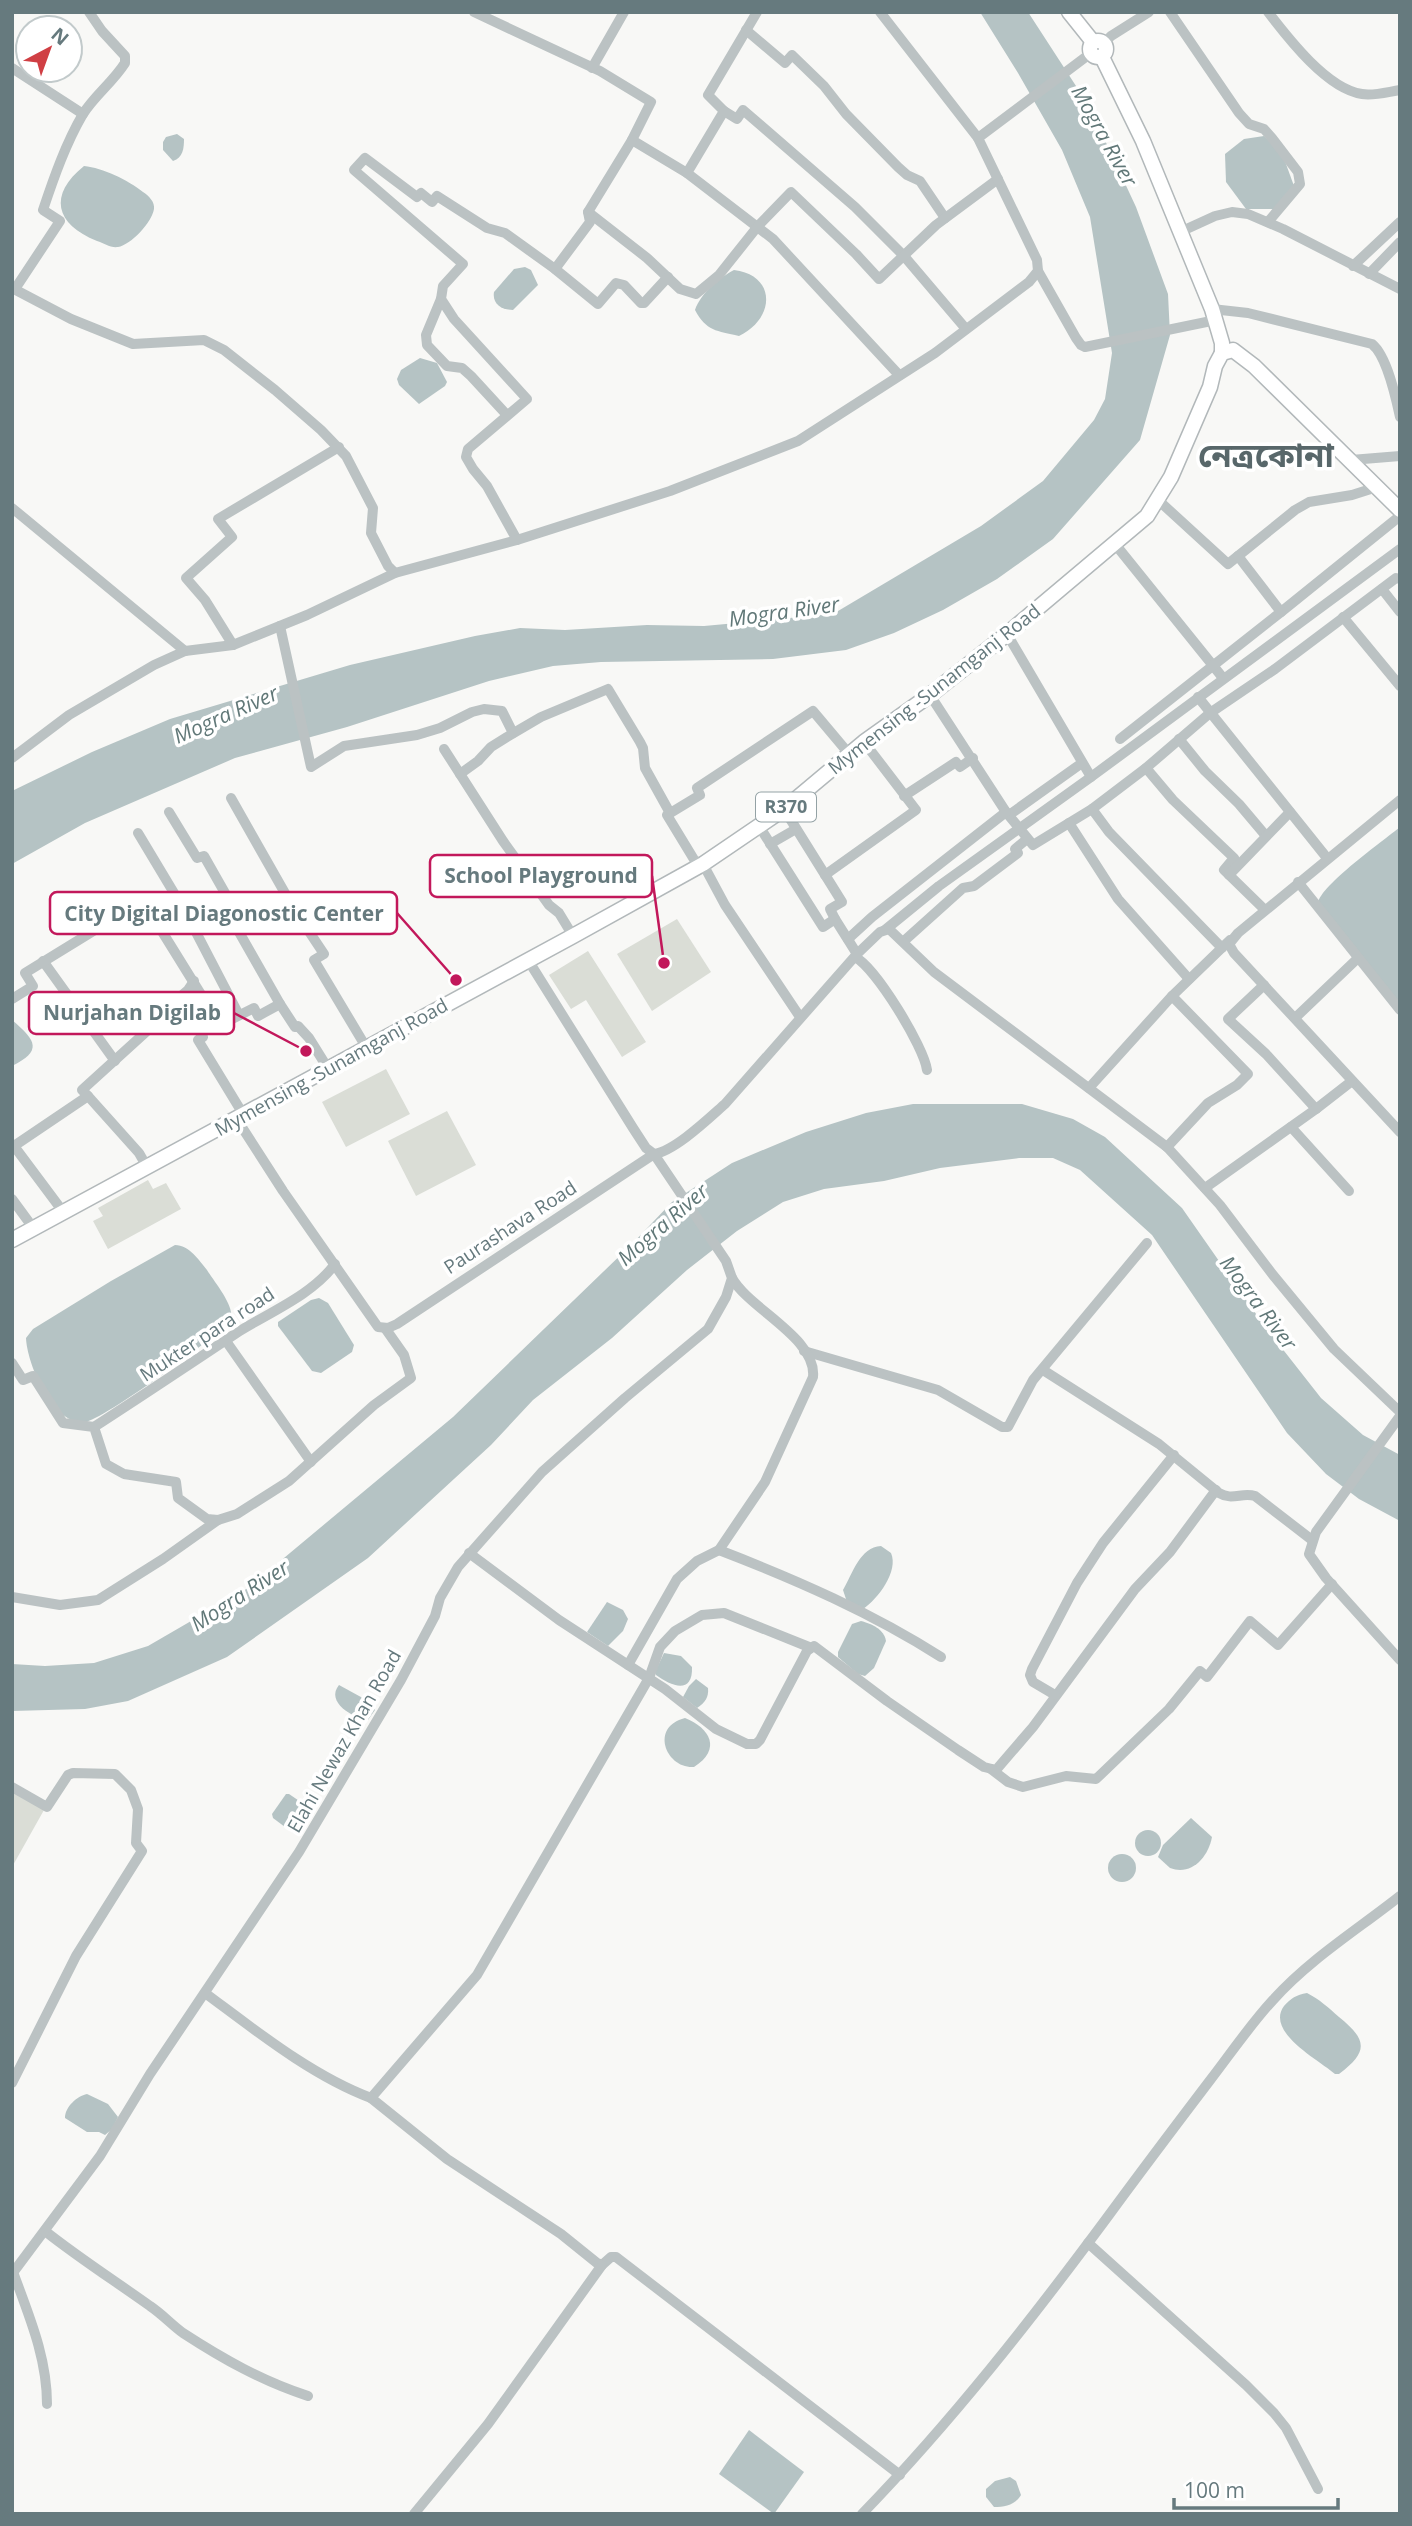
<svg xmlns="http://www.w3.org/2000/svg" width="1412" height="2526" viewBox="0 0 1412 2526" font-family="'Open Sans','Noto Sans Bengali',sans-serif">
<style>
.green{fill:#daddd6}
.water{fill:#b5c3c4}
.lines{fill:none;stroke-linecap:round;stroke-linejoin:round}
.major-casing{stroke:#b2b8ba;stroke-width:17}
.minor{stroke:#bbc2c3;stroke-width:10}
.major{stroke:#fff;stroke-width:14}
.labels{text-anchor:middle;stroke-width:7;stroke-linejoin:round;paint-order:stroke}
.shield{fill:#fff;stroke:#94a2a5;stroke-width:2}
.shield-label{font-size:18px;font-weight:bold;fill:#667a7e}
.street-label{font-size:19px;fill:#667a7e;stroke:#fff}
.water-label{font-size:21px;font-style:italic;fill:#617878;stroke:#fff}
.town-label{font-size:33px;font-weight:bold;fill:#58676a;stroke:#fff}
.leader{fill:none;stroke:#c2185b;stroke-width:2.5}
.callout-dot{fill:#c2185b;stroke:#fff;stroke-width:2.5}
.callout{fill:#fff;stroke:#c2185b;stroke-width:2.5}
.callout-label{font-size:21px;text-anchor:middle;font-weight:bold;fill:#667a7e}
</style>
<rect width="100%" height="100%" fill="#f8f8f6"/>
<g class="green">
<path d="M 677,919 L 711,972 L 652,1011 L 617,954 Z"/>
<path d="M 588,951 L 646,1042 L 622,1057 L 586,1000 L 571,1009 L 549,975 Z"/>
<path d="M 386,1069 L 410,1114 L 346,1147 L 322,1102 Z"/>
<path d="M 447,1111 L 476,1165 L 416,1196 L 388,1141 Z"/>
<path d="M 148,1180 L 153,1189 L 166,1183 L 181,1209 L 108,1249 L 93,1221 L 103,1216 L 98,1208 Z"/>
<path d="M 12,1791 L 44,1810 L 12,1867 Z"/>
</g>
<g class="water">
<path d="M 980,12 L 1028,12 L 1089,106 L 1136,207 L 1168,294 L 1170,335 L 1140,440 L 1053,539 L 997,579 L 943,610 L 894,633 L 846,650 L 773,659 L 601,662 L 553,666 L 489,681 L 347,727 L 235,758 L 85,823 L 12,864 L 12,791 L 92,752 L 170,719 L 350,665 L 475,636 L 520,628 L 565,630 L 647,625 L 704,626 L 833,614 L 981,526 L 1043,481 L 1094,420 L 1105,399 L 1112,353 L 1090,217 L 1062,150 L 1018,73 Z"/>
<path d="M 177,134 L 184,139 C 184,148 183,158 173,161 L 163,150 L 163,142 L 166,137 Z"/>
<path d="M 1264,136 L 1282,153 L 1294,186 L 1275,209 L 1246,209 L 1226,182 L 1225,154 L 1244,139 Z"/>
<path d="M 84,166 C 103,168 128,180 143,192 C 149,196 155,202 154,209 C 152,222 131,245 118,247 C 110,248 104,243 97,241 C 55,224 48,195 84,166 Z"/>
<path d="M 525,267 L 531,270 L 538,285 L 513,310 C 502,310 492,304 494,292 L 514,269 Z"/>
<path d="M 734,270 C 776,275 776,318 739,336 C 717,331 706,331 695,310 C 701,293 719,278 734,270 Z"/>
<path d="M 420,358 L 437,363 L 447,382 L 445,386 L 419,404 L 399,385 L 397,379 L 401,370 Z"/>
<path d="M 1400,827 L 1400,1010 L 1318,903 C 1321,885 1383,841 1400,827 Z"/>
<path d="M 12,1020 C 37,1041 42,1051 12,1066 Z"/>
<path d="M 913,1104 L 1022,1104 L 1073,1119 L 1105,1137 L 1182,1208 L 1263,1324 L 1321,1398 L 1363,1435 L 1400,1455 L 1400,1521 L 1359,1499 L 1326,1474 L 1287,1433 L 1152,1235 L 1080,1170 L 1053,1158 L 1019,1158 L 940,1168 L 884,1181 L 824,1189 L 783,1202 L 737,1231 L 687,1270 L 612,1338 L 533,1400 L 491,1445 L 368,1558 L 227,1657 L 128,1701 L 85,1709 L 12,1711 L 12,1664 L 45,1666 L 94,1663 L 148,1646 L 248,1588 L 453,1417 L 633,1243 L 672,1202 L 732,1163 L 806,1132 L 866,1113 Z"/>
<path d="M 175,1245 C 189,1245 199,1260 207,1270 C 213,1280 234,1305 231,1317 C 228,1331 101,1421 85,1422 C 53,1426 27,1364 26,1338 L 33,1329 L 111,1281 Z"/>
<path d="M 319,1298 L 328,1303 L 354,1345 L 352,1352 L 321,1373 L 312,1371 L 278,1326 L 278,1322 L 311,1300 Z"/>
<path d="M 881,1546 L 891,1553 C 899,1571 878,1599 863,1609 L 847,1602 L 843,1590 C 853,1573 860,1547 881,1546 Z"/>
<path d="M 607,1602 L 623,1610 L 628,1619 L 623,1631 L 608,1646 L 587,1632 Z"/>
<path d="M 861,1621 C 872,1624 884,1629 886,1641 L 874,1668 L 865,1676 L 858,1674 L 838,1657 L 838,1652 L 852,1624 Z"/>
<path d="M 664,1653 L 681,1656 L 692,1667 C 693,1695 671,1686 656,1675 L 655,1672 Z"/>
<path d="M 696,1679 L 708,1688 C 709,1697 705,1703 697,1708 L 683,1697 L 689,1686 Z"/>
<path d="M 339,1685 L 370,1702 L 375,1710 L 368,1720 C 353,1718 325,1702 339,1685 Z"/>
<path d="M 685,1718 C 710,1728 722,1749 694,1767 C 666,1769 649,1727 685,1718 Z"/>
<path d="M 286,1794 L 289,1794 L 314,1811 L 303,1832 L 299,1834 L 293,1833 L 273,1818 L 272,1814 Z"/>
<path d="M 1191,1818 L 1212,1837 C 1208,1858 1191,1876 1170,1868 L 1158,1857 L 1163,1845 Z"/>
<circle cx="1148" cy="1843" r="13"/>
<circle cx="1122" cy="1868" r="14"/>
<path d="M 1307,1993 C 1319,1999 1329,2008 1339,2017 C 1366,2039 1370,2051 1339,2074 L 1335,2074 C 1319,2060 1265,2032 1284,2006 C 1291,1998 1296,1995 1307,1993 Z"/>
<path d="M 87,2094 L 108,2104 L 118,2117 L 112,2129 L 105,2135 L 99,2132 L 87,2132 L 65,2118 C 65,2107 77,2096 87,2094 Z"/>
<path d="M 749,2430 L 804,2472 L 774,2514 L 719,2474 Z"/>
<path d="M 1010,2477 L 1016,2481 L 1021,2495 C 1015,2505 1005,2507 994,2507 L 986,2497 L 986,2489 L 995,2481 Z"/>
</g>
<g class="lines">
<defs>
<g id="major">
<path d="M 1069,12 L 1093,42"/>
<circle cx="1098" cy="49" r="8"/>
<path d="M 1102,57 L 1143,141 L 1212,309 L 1222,343 L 1222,353"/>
<path d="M 12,1240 L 573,936 L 703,864 L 784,809 L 864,742 L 930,695 L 1007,634 L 1147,516 L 1171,477 L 1210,387 L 1215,366 L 1222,353 L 1233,350 L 1254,366 L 1400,510"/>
</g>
</defs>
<use href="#major" class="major-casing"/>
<g class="minor">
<path d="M 474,12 L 600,71 L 651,102 L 632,140 L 687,173"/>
<path d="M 757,12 L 708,95 L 724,111 L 687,173 L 773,239 L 899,375"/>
<path d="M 880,12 L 978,138"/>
<path d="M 1170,12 L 1239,113 L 1249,124 L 1264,129 L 1272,138 L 1298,172 L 1300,184 L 1268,222"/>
<path d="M 1268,12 C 1288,38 1327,89 1362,94 C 1374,96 1387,92 1400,90"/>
<path d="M 746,30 L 785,63 L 792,55 L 824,86 L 846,114 L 898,167 L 907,175 L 920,181 L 945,218"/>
<path d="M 1104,43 L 1111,36 L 1149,12"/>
<path d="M 12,68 L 83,114"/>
<path d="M 592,68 L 624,12"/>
<path d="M 724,111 L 737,119 L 743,110 L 855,207 L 904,256 L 966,329"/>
<path d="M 588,212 L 647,258 L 680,289 L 696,294 L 719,275 L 758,226 L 791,192 L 856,254 L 879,279 L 936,225 L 998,179"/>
<path d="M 1180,232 L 1215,216 L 1232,212 L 1248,214 L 1283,229 L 1400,289"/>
<path d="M 1353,266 L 1400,222"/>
<path d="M 555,269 L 598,304 L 616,283 L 624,285 L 641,303 L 644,303 L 668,277"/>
<path d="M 1038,271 L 1076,338 L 1081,345 L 1085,347 L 1216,320"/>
<path d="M 1369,274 L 1400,242"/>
<path d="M 12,288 L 71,319 L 133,344 L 204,340 L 224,350 L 275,390 L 321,430 L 346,456 L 373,508 L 371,533 L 388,566 L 395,573"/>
<path d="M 15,289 L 60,221 L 43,210 C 54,177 66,143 83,114 C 95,95 113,82 125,63 L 125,56 L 102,31 L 89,12"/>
<path d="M 441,299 L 426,335 L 427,345 L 447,366 L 462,368 L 471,376 L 507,415"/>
<path d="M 1212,309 L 1248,313 L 1372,344 C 1387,356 1396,398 1400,417"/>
<path d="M 1351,460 L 1400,456"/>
<path d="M 1158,500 L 1228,564 L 1238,556"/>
<path d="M 12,508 L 185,651"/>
<path d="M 517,540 L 487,486 L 473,469 L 466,457 L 468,449 L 527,399 L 454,319 L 441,299 L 443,286 L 463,264 L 354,170 L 365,158 L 417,197 L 421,193 L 432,202 L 437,196 L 487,228 L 505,233 L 555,269 L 590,222 L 588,212 L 632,140"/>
<path d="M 1115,544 L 1223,678"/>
<path d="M 1382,589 L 1400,612"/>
<path d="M 1281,612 L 1400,516"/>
<path d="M 1343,617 L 1400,686"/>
<path d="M 280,626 L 311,767 L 344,746 L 417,735 L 440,728 L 472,712 L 484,709 L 502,711 L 513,733"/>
<path d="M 1007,634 L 1091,777"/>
<path d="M 233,645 L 205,600 L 186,578 L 232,537 L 218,519 L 339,447"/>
<path d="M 930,695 L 1006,812 L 1033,845 L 1092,809 L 1146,768 L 1210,713 L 1275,669 L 1396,578 L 1400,579"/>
<path d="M 1198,697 L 1327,858"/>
<path d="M 1120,739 L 1281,612 L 1238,556 L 1295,510 L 1309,502 L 1352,495 L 1377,487"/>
<path d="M 1179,739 L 1205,771 L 1239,804 L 1266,836"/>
<path d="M 444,749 L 503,841 L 549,905 L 559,913 L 573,936"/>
<path d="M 12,758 L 69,715 L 154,665 L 185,651 L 233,645 L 307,615 L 395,573 L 517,540 L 670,491 L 798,441 L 935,353 L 1029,282 L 1038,271 L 1037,260 L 978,138 L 1091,53"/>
<path d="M 1146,768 L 1173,800 L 1234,858 L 1224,870 L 1265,910"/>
<path d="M 460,774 L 478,761 L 491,747 L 507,737 L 541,717 L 608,689 L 640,742 L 643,748 L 645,768 L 670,813"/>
<path d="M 904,796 L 956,762 L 960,767 L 973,758"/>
<path d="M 231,798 L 294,909 L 324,954 L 314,960 L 366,1047"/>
<path d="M 1400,800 L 1238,933 L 1229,944 L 1234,953 L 1400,1132"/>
<path d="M 784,809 L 842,902 L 830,909 L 835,919"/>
<path d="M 1092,809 L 1109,832 L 1222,948"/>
<path d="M 169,812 L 197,858 L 204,856 L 225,893 L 219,897 L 280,1004"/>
<path d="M 1009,815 L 1082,763"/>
<path d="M 1069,823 L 1118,899 L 1189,979"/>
<path d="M 759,826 L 823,927 L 835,919 L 857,954"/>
<path d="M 138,833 L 186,913 L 239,1015"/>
<path d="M 770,844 L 796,829"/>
<path d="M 703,864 L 725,905 L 800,1017"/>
<path d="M 698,866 L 667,815 L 700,795 L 697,788 L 813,711 L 850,755"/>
<path d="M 825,875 L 916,810 L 864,742"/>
<path d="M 1229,875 L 1290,812"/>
<path d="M 1298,882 L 1400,1010"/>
<path d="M 885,930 L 939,886 L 1091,777 L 1400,549"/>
<path d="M 848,939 L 872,917 L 1006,812"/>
<path d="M 904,941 L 963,888 L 974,886 L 1018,853 L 1015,849 L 1027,839"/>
<path d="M 855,957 C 876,968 924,1047 927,1070"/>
<path d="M 528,960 L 633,1128 L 646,1148 L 654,1154 C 675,1151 709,1118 725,1104 L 857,954 L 880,932 L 889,929 L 934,972 L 1167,1147 L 1220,1205 L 1273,1275 L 1334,1349 L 1400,1412"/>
<path d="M 43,961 L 115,1061"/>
<path d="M 1264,985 L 1228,1019 L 1266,1054 L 1316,1109"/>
<path d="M 12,999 L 33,986 L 25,973 L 108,922 L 110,912 L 140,896 L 220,1025 L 254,1008 L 258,1016 L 280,1004 L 295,1027 L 298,1026 L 309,1038 L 327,1067"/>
<path d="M 177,999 L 203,1037 L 198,1040 L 243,1114"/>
<path d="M 1295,1018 L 1357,959"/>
<path d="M 1089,1088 L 1172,996 L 1230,940"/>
<path d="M 88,1096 L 139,1153 L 147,1167"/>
<path d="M 1291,1127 L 1349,1191"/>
<path d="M 1167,1147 L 1208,1103 L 1237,1085 L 1248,1074 L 1172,996"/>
<path d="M 1205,1188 L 1316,1109 L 1352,1081"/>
<path d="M 12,1199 L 34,1229"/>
<path d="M 64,1213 L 14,1146 L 88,1096 L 82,1090 L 158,1021 L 153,1015 L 163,1007 L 166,1009 L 188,990 L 194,981"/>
<path d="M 226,1341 L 311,1462"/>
<path d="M 804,1351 L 938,1390 L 1002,1427 L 1008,1427 L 1033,1380 L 1147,1243"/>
<path d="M 12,1363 L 23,1380 L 33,1376 L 63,1423 L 94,1427 L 106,1464 L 124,1474 L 176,1482 L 178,1498 L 207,1519 L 218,1520 L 237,1514 L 289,1481 L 374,1405 L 411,1378 L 404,1355 L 385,1328"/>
<path d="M 1043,1370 L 1159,1444 L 1219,1493 C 1232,1501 1242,1492 1255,1496 L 1312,1540"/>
<path d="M 1400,1416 L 1316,1532 L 1309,1554 L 1326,1578 L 1400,1660"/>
<path d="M 94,1427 C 142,1396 190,1364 238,1332 C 270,1312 312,1295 335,1264"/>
<path d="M 719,1550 C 797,1580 872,1613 941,1657"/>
<path d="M 469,1553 L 559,1620 L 665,1689 L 716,1729 L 747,1744 L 756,1744 L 760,1740 L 807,1651 L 814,1646 L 887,1701 L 958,1750 L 984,1767 L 996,1770 L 1033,1727 L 1135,1589 L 1170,1552 L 1216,1490"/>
<path d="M 12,1597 L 60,1605 L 98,1600 L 163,1559 L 218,1520"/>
<path d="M 809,1647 L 724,1613 L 702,1615 L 675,1631 L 660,1647 L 649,1678 L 477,1975 L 371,2098 L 447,2159 L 561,2234 L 597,2263 L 602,2265 L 611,2257 L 616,2257 L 900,2475"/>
<path d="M 628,1665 L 677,1579 L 697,1561 L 719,1550 L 765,1482 L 813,1377 C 817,1338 749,1309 732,1278"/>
<path d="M 1055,1695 L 1033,1682 L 1030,1675 L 1032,1669 L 1077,1583 L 1103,1543 L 1174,1455"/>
<path d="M 991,1769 L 1008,1782 L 1023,1787 L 1066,1776 L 1096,1779 L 1169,1709 L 1200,1671 L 1207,1677 L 1250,1621 L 1278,1645 L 1332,1584"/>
<path d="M 12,1787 L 47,1807 L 68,1775 L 73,1773 L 115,1774 L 131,1790 L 138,1809 L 136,1843 L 142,1851 L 76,1956 L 12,2083"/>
<path d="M 205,1993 C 255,2030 312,2076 371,2098"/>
<path d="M 45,2231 C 79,2258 115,2281 150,2306 C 162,2314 172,2325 183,2333 C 223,2359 262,2381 308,2396"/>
<path d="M 1088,2243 L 1246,2385 L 1274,2413 L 1286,2428 L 1318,2489"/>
<path d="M 13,2272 C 29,2316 47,2357 47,2404"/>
<path d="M 12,2274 L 100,2156 L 150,2074 L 299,1852 L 401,1680 L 435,1616 L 440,1598 L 458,1567 L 542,1472 L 625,1398 L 708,1329 L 726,1297 L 732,1278 L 726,1261 L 654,1154 L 397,1324 L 388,1328 L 378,1327 L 283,1191 L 236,1118"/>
<path d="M 414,2514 L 488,2424 L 602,2265"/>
<path d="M 862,2514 C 952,2421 1032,2319 1109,2215 C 1142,2170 1176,2125 1211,2079 C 1231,2053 1250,2025 1273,2000 C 1310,1959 1357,1930 1400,1896"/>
</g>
<use href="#major" class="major"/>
</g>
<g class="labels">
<rect class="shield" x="756" y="792.5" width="60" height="29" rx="5"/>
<g class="shield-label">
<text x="786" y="813">R370</text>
</g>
<g class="street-label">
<text transform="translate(934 689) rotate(-38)" y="7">Mymensing -Sunamganj Road</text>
<text transform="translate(331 1067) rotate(-29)" y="7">Mymensing -Sunamganj Road</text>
<text transform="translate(510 1227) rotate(-33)" y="7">Paurashava Road</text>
<text transform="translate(207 1334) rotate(-33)" y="7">Mukter para road</text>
<text transform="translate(344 1741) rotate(-60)" y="7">Elahi Newaz Khan Road</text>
</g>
<g class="water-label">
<text transform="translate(1104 136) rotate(61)" y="7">Mogra River</text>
<text transform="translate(784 612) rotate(-8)" y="7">Mogra River</text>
<text transform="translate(226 715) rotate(-24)" y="7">Mogra River</text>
<text transform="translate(663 1225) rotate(-41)" y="7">Mogra River</text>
<text transform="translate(1258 1303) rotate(53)" y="7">Mogra River</text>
<text transform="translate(240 1596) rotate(-33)" y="7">Mogra River</text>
</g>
<g class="town-label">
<text x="1266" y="467">নেত্রকোনা</text>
</g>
</g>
<path class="leader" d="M664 963L652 876M456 980L397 913M306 1051L234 1013"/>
<g class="callout-dot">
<circle cx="664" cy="963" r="7"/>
<circle cx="456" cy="980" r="7"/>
<circle cx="306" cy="1051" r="7"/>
</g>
<g class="callout">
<rect x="430" y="855" width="222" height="42" rx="7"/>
<rect x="50" y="892" width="347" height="42" rx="7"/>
<rect x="29" y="992" width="205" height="42" rx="7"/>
</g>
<g class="callout-label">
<text x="541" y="883">School Playground</text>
<text x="224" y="921">City Digital Diagonostic Center</text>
<text x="132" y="1020">Nurjahan Digilab</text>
</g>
<rect width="1412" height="2526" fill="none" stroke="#667a7e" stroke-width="28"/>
<g transform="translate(49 49) rotate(41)"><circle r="33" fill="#ffffff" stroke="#c2cacb" stroke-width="2"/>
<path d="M0-5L12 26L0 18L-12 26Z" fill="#d03f44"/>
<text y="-10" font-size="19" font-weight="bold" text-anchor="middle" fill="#667a7e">N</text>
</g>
<path d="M1174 2498v10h164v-10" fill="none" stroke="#667a7e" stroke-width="3.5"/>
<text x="1184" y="2498" font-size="21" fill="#667a7e" stroke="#ffffff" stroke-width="5" paint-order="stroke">100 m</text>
</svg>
